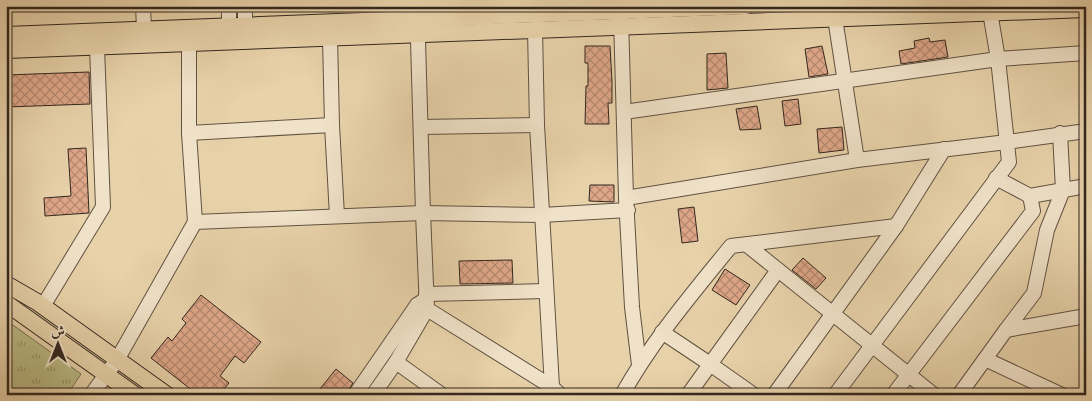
<svg xmlns="http://www.w3.org/2000/svg" width="1092" height="401" viewBox="0 0 1092 401" font-family="Cardo,Amiri,serif">
<style>
.park{fill:url(#park-tufts);stroke:#767052}
.building{fill:url(#building-cross-hatch);stroke:#32271f}
.lines{fill:none;stroke-linecap:round;stroke-linejoin:round}
.minor-casing{stroke:#605242;stroke-width:16}
.major-casing{stroke:#32271f;stroke-width:18}
.minor{stroke:#f0e2c8;stroke-width:14}
.major{stroke:#e8d2aa;stroke-width:16}
</style>
<defs>
<pattern id="park-tufts" width="24" height="20" patternUnits="userSpaceOnUse" patternTransform="scale(1.25)"><rect width="24" height="20" fill="#baba85"/><path d="M3 7l-1-3M5 7V3M7 7l1-3M15 17l-1-3M17 17v-4M19 17l1-3" fill="none" stroke="#98976c"/></pattern>
<pattern id="building-cross-hatch" width="8" height="8" patternUnits="userSpaceOnUse" patternTransform="scale(1.25)"><rect width="8" height="8" fill="#dfa789"/><path d="M0 0l8 8M0 8l8-8" fill="none" stroke="#b5886f"/></pattern>
</defs>
<rect width="100%" height="100%" fill="#e8d2aa"/>
<filter id="stains"><feTurbulence type="fractalNoise" baseFrequency=".004" numOctaves="4"/><feColorMatrix values="0 0 0 0 .2 0 0 0 0 .09 0 0 0 0 .02 0 0 0 .5 -.17"/></filter>
<radialGradient id="worn" r=".72"><stop offset=".6" stop-color="#630" stop-opacity="0"/><stop offset="1" stop-color="#630" stop-opacity=".3"/></radialGradient>
<path class="park" d="M 6,320 L 81,374 L 67,395 L 6,395 Z"/>
<g class="building">
<path d="M 929,38 L 930,42 L 945,40 L 948,57 L 901,64 L 899,51 L 915,48 L 914,41 Z"/>
<path d="M 585,46 L 610,46 L 612,82 L 612,103 L 608,103 L 609,124 L 585,124 L 586,86 L 588,86 L 588,63 L 585,63 Z"/>
<path d="M 822,46 L 828,74 L 809,77 L 805,49 Z"/>
<path d="M 726,53 L 728,88 L 707,90 L 707,54 Z"/>
<path d="M 89,72 L 90,104 L 6,107 L 6,75 Z"/>
<path d="M 798,99 L 801,124 L 785,126 L 782,101 Z"/>
<path d="M 757,106 L 761,129 L 740,130 L 736,109 Z"/>
<path d="M 842,127 L 844,150 L 819,153 L 817,129 Z"/>
<path d="M 86,148 L 89,213 L 45,216 L 44,198 L 71,196 L 68,149 Z"/>
<path d="M 590,185 L 614,185 L 614,202 L 589,201 Z"/>
<path d="M 694,207 L 698,241 L 682,243 L 678,209 Z"/>
<path d="M 803,258 L 826,278 L 816,289 L 792,270 Z"/>
<path d="M 512,260 L 513,283 L 460,284 L 459,261 Z"/>
<path d="M 725,269 L 750,285 L 736,305 L 712,290 Z"/>
<path d="M 201,295 L 261,342 L 244,363 L 235,356 L 220,376 L 229,383 L 219,395 L 198,395 L 151,358 L 168,337 L 172,341 L 186,323 L 182,319 Z"/>
<path d="M 336,369 L 353,383 L 345,395 L 315,395 Z"/>
</g>
<g class="lines">
<defs>
<g id="minor">
<path d="M 143,6 L 144,29"/>
<path d="M 229,6 L 229,26"/>
<path d="M 245,6 L 245,25"/>
<path d="M 621,17 L 626,198 L 632,307 L 639,365"/>
<path d="M 835,18 L 857,160"/>
<path d="M 535,30 L 537,125 L 552,387"/>
<path d="M 330,38 L 332,125 L 337,216"/>
<path d="M 624,112 L 998,59 L 1086,53"/>
<path d="M 421,127 L 537,125"/>
<path d="M 189,133 L 332,125"/>
<path d="M 996,178 L 1030,196 L 1086,186"/>
<path d="M 626,198 L 857,160 L 1007,142 L 1086,131"/>
<path d="M 195,222 L 423,213 L 542,215 L 628,210"/>
<path d="M 747,245 L 934,395"/>
<path d="M 426,294 L 545,291"/>
<path d="M 417,305 L 427,309 L 552,387 L 560,395"/>
<path d="M 43,306 L 103,207 L 97,47"/>
<path d="M 1006,330 L 1034,293 L 1047,230 L 1063,190 L 1060,133"/>
<path d="M 662,332 L 710,364 L 754,395"/>
<path d="M 985,359 L 1062,395"/>
<path d="M 396,362 L 442,395"/>
<path d="M 91,395 L 117,360 L 195,222 L 189,133 L 189,43 L 187,32"/>
<path d="M 355,395 L 417,305 L 423,301"/>
<path d="M 373,395 L 396,362 L 427,309 L 423,213 L 417,6"/>
<path d="M 622,395 C 652,341 692,294 731,246 L 896,226"/>
<path d="M 688,395 L 778,270"/>
<path d="M 774,395 L 896,226 L 944,149"/>
<path d="M 835,395 L 1009,162 L 998,59 L 990,12"/>
<path d="M 893,395 L 1033,211 L 1030,196"/>
<path d="M 959,395 L 1006,330 L 1086,316"/>
</g>
<g id="major">
<path d="M 6,35 L 746,6"/>
<path d="M 6,50 L 1086,9"/>
<path d="M 6,284 L 37,302 L 167,395"/>
<path d="M 6,303 L 135,395"/>
</g>
</defs>
<use href="#minor" class="minor-casing"/>
<use href="#major" class="major-casing"/>
<use href="#minor" class="minor"/>
<use href="#major" class="major"/>
</g>
<rect width="1092" height="401" fill="none" stroke="#e8d2aa" stroke-width="25"/>
<rect x="8" y="8" width="1077" height="386" fill="none" stroke="#32271f" stroke-width="2.5"/>
<rect x="12" y="12" width="1067" height="376" fill="none" stroke="#32271f"/>
<g transform="translate(58 344)" stroke="#f0e2c8" stroke-width="4" paint-order="stroke">
<path d="M0-4L9 19L0 12L-9 19Z" fill="#32271f"/>
<text y="-8" font-size="14" font-weight="bold" text-anchor="middle" fill="#32271f">ش</text>
</g>
<rect width="100%" height="100%" filter="url(#stains)"/>
<rect width="100%" height="100%" fill="url(#worn)"/>
</svg>
